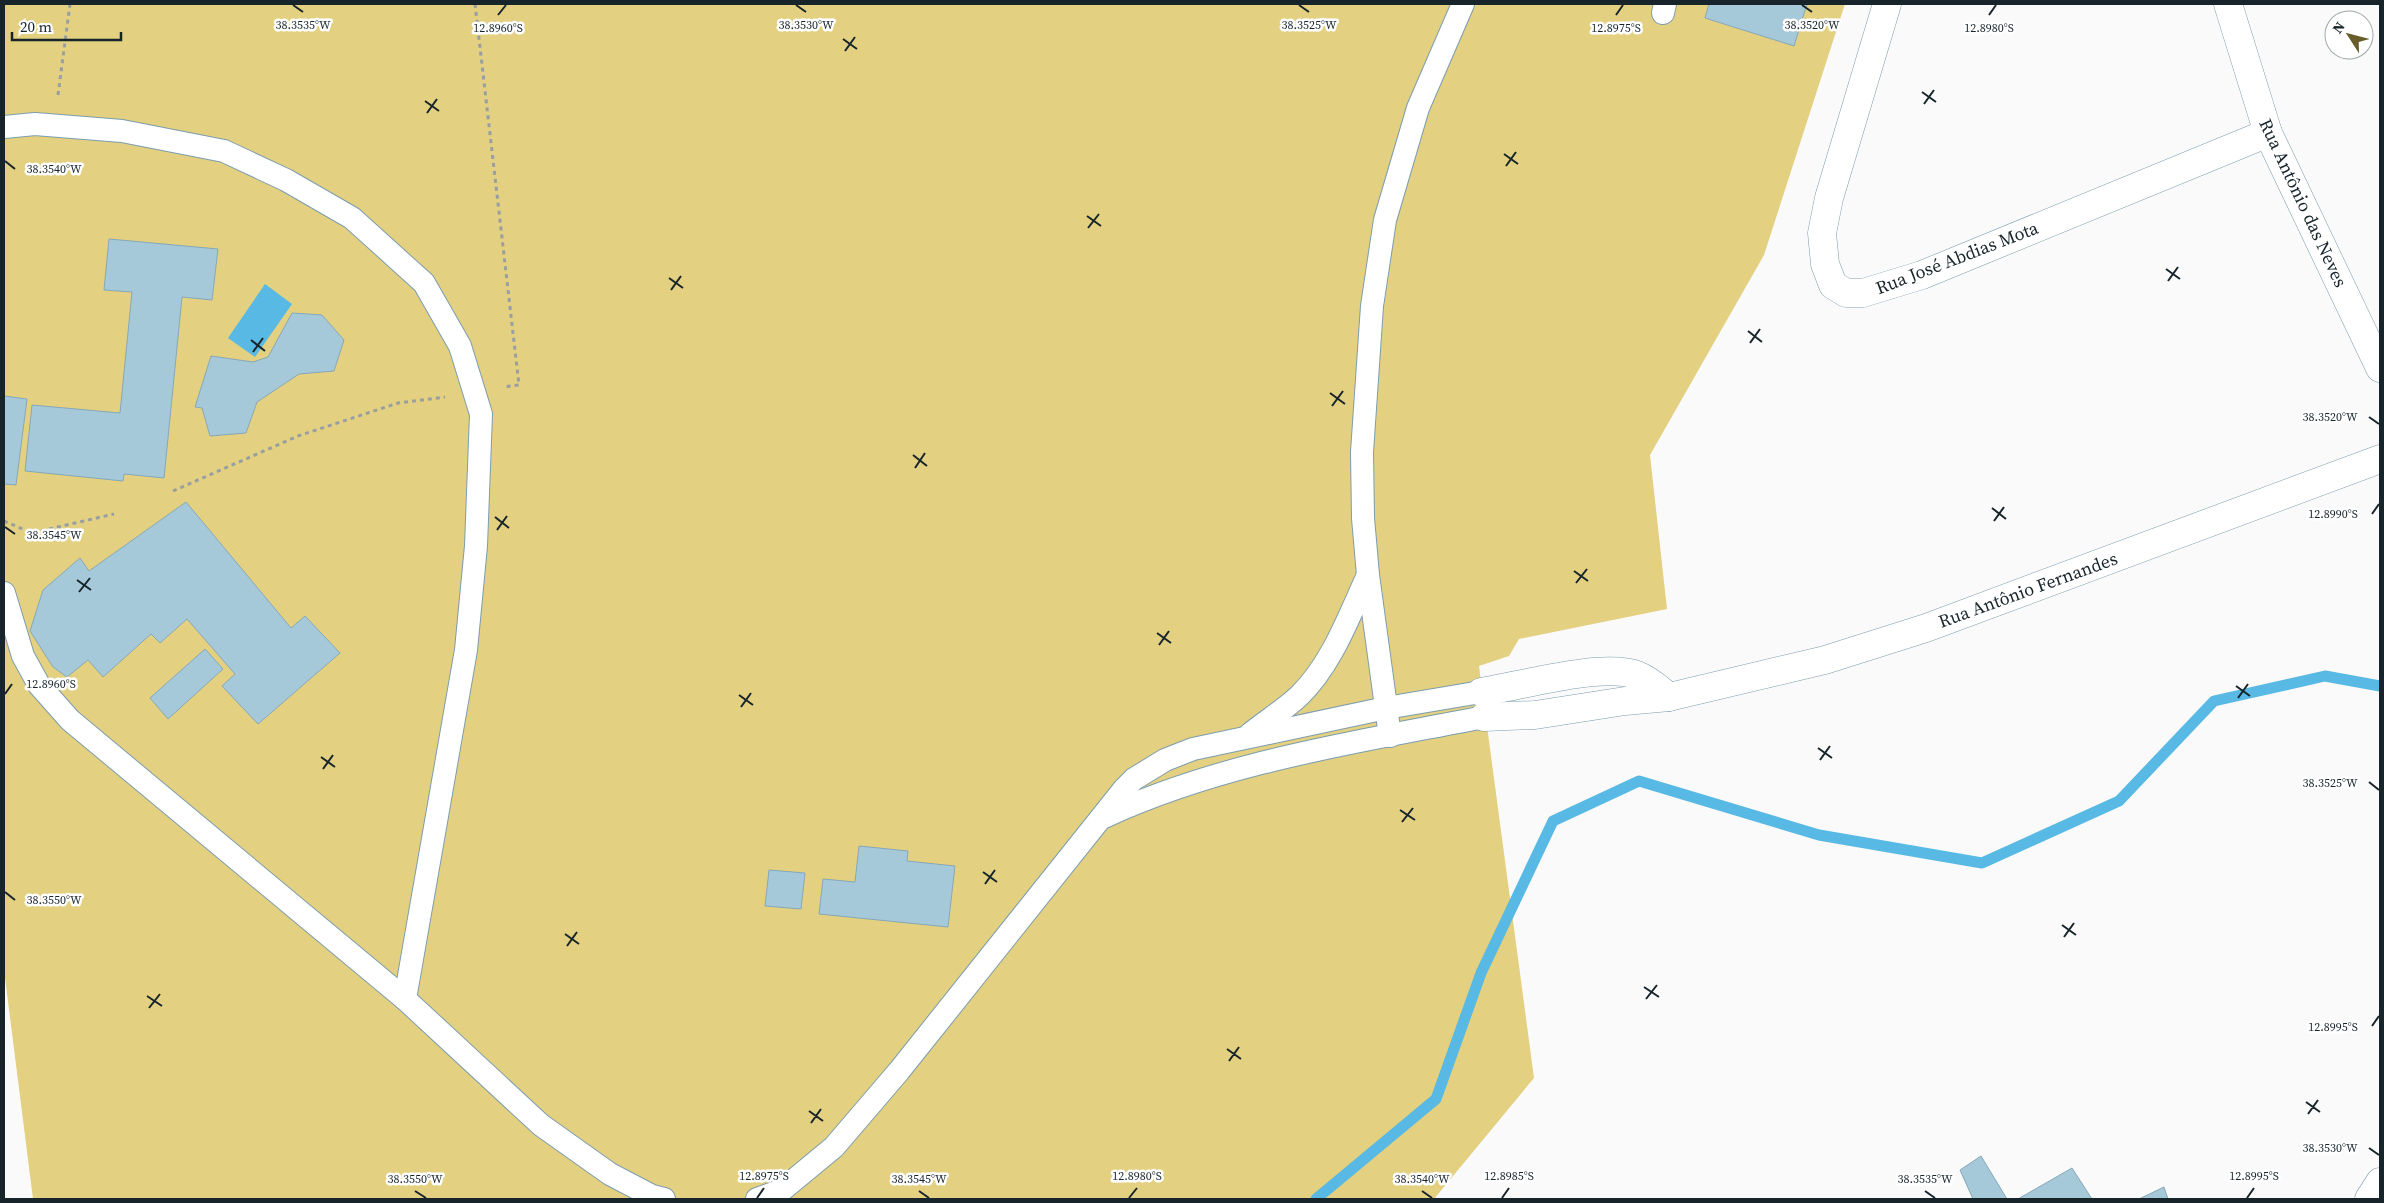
<svg xmlns="http://www.w3.org/2000/svg" width="2384" height="1203" viewBox="0 0 2384 1203" font-family="'Source Serif 4',serif">
<style>
.green{fill:#e3d081}
.water{fill:#57b9e4}
.lines{fill:none;stroke-linecap:round;stroke-linejoin:round}
.stream{stroke:#57b9e4;stroke-width:11}
.building{fill:#a6c9da;stroke:#86a8b8}
.lane-casing{stroke:#7c9dae;stroke-width:24}
.street-casing{stroke:#7c9dae;stroke-width:29}
.path{stroke:#999fa1;stroke-width:3;stroke-dasharray:4 4;stroke-linecap:butt}
.lane{stroke:#fff;stroke-width:22}
.street{stroke:#fff;stroke-width:28}
.ticks{fill:none;stroke:#17252b;stroke-width:2}
.labels{text-anchor:middle;stroke-width:5;stroke-linejoin:round;paint-order:stroke}
.street-label{font-size:18px;fill:#17252b;stroke:#fff}
.ticks-label{font-size:12px;text-anchor:middle;fill:#17252b;stroke:#fff;stroke-width:5;stroke-linejoin:round;paint-order:stroke}
</style>
<rect width="100%" height="100%" fill="#fafafa"/>
<path class="green" d="M 4,4 L 1845,4 L 1764,255 L 1650,455 L 1667,609 L 1519,639 L 1509,656 L 1479,666 L 1534,1078 L 1434,1199 L 33,1199 L 4,970 Z"/>
<path class="water" d="M 265,284 L 292,304 L 255,357 L 228,338 Z"/>
<g class="lines">
<path class="stream" d="M 1316,1199 L 1436,1099 L 1481,973 L 1553,821 L 1639,781 L 1819,835 L 1982,863 L 2119,801 L 2214,701 L 2325,676 L 2380,686"/>
</g>
<g class="building">
<path d="M 1709,4 L 1807,4 L 1794,46 L 1705,18 Z"/>
<path d="M 109,239 L 218,249 L 212,300 L 182,297 L 164,478 L 124,474 L 123,481 L 25,471 L 32,405 L 120,413 L 132,292 L 104,290 Z"/>
<path d="M 292,313 L 322,315 L 344,340 L 334,371 L 299,374 L 257,402 L 246,433 L 210,436 L 202,408 L 195,407 L 211,356 L 253,362 L 268,357 Z"/>
<path d="M 4,396 L 27,399 L 16,485 L 4,484 Z"/>
<path d="M 186,502 L 291,628 L 305,616 L 340,653 L 258,724 L 222,686 L 235,674 L 187,619 L 160,643 L 151,634 L 103,677 L 88,660 L 67,677 L 53,667 L 30,631 L 43,590 L 80,558 L 89,571 Z"/>
<path d="M 205,649 L 223,669 L 168,719 L 150,698 Z"/>
<path d="M 859,846 L 908,851 L 907,861 L 955,866 L 948,927 L 819,914 L 823,879 L 855,882 Z"/>
<path d="M 769,870 L 805,873 L 801,909 L 765,906 Z"/>
<path d="M 1981,1156 L 2007,1199 L 1973,1199 L 1960,1170 Z"/>
<path d="M 2072,1168 L 2092,1199 L 2018,1199 Z"/>
<path d="M 2164,1187 L 2168,1199 L 2139,1199 Z"/>
</g>
<g class="lines">
<defs>
<g id="lane">
<path d="M 1663,13 L 1665,4"/>
<path d="M 4,127 L 35,124 L 122,131 L 224,151 L 286,180 L 352,218 L 424,283 L 460,346 L 481,414 L 476,546 L 466,650 L 405,999"/>
<path d="M 4,593 L 23,656 L 39,685 L 70,720 L 405,999 L 541,1125 L 610,1174 L 652,1196 L 664,1199"/>
<path d="M 1250,734 C 1266,721 1284,710 1299,696 C 1332,664 1349,616 1368,575"/>
<path d="M 1390,736 L 1368,575 L 1363,518 L 1362,452 L 1372,306 L 1385,220 L 1418,108 L 1463,4"/>
<path d="M 1104,817 C 1223,762 1357,742 1484,717"/>
<path d="M 757,1199 L 782,1190 L 834,1147 L 899,1071 L 1124,789 L 1134,779 L 1165,760 L 1193,749 L 1386,708 L 1481,692"/>
</g>
<g id="street">
<path d="M 1887,4 L 1829,198 L 1822,233 L 1825,264 L 1833,285 L 1846,293 L 1863,293 L 1922,275 L 2268,133"/>
<path d="M 2228,4 L 2268,133 L 2380,368"/>
<path d="M 1481,692 C 1521,686 1602,662 1637,675 C 1650,680 1659,689 1669,697"/>
<path d="M 1484,717 L 1535,715 L 1625,701 L 1669,697 L 1825,660 L 1926,628 L 2380,459"/>
<path d="M 2369,1199 L 2380,1182"/>
</g>
</defs>
<use href="#lane" class="lane-casing"/>
<use href="#street" class="street-casing"/>
<g class="path">
<path d="M 475,4 L 519,385 L 503,387"/>
<path d="M 58,95 L 70,4"/>
<path d="M 173,491 L 298,436 L 398,403 L 445,397"/>
<path d="M 4,521 L 32,533 L 114,514"/>
</g>
<use href="#lane" class="lane"/>
<use href="#street" class="street"/>
</g>
<path class="ticks" d="M 293,5 L 303,12M 796,5 L 806,12M 1299,5 L 1309,12M 1802,5 L 1812,12M 498,15 L 506,5M 1616,15 L 1623,5M 1989,15 L 1996,5M 843,39 L 857,49M 845,51 L 855,37M 1922,92 L 1936,102M 425,101 L 439,111M 1924,104 L 1934,90M 427,113 L 437,99M 1504,154 L 1518,164M 5,161 L 15,169M 1506,166 L 1516,152M 1087,216 L 1101,226M 1088,228 L 1099,214M 2166,269 L 2180,279M 669,278 L 683,288M 2168,281 L 2178,267M 671,290 L 681,276M 1748,331 L 1762,342M 251,340 L 265,351M 1750,343 L 1760,329M 253,352 L 263,338M 1330,393 L 1345,404M 1332,406 L 1343,391M 2369,417 L 2379,424M 913,455 L 927,466M 915,468 L 925,453M 1992,508 L 2006,519M 2372,514 L 2379,504M 495,517 L 509,528M 1994,521 L 2004,507M 5,527 L 15,534M 497,530 L 507,516M 1574,571 L 1588,581M 77,580 L 91,590M 1576,583 L 1587,569M 79,592 L 90,578M 1157,633 L 1171,643M 1159,645 L 1169,631M 2236,686 L 2250,696M 5,694 L 12,684M 739,695 L 753,705M 2238,698 L 2248,684M 741,707 L 751,693M 1818,748 L 1832,758M 321,757 L 335,767M 1820,760 L 1830,746M 323,769 L 333,755M 2369,782 L 2379,790M 1400,810 L 1415,820M 1402,822 L 1413,808M 983,872 L 997,882M 985,884 L 995,870M 5,892 L 15,900M 2062,925 L 2076,935M 565,934 L 579,944M 2064,937 L 2074,923M 567,946 L 577,932M 1644,987 L 1659,997M 147,996 L 162,1006M 1646,999 L 1657,985M 149,1008 L 160,994M 2372,1026 L 2379,1016M 1227,1049 L 1241,1059M 1229,1061 L 1239,1047M 2306,1102 L 2320,1112M 809,1111 L 823,1121M 2308,1114 L 2318,1100M 811,1123 L 821,1109M 2369,1148 L 2379,1155M 415,1191 L 426,1198M 919,1191 L 929,1198M 1422,1191 L 1432,1198M 1925,1191 L 1935,1198M 757,1198 L 764,1188M 1129,1198 L 1137,1188M 1502,1198 L 1509,1188M 2247,1198 L 2254,1188"/>
<g class="labels">
<g class="street-label">
<text transform="translate(2303 203) rotate(65)" y="6">Rua Antônio das Neves</text>
<text transform="translate(1957 258) rotate(-21)" y="6">Rua José Abdias Mota</text>
<text transform="translate(2028 590) rotate(-20)" y="6">Rua Antônio Fernandes</text>
</g>
</g>
<g class="ticks-label">
<text x="303" y="29">38.3535°W</text>
<text x="806" y="29">38.3530°W</text>
<text x="1309" y="29">38.3525°W</text>
<text x="1812" y="29">38.3520°W</text>
<text x="498" y="32">12.8960°S</text>
<text x="1616" y="32">12.8975°S</text>
<text x="1989" y="32">12.8980°S</text>
<text x="54" y="173">38.3540°W</text>
<text x="2330" y="421">38.3520°W</text>
<text x="2333" y="518">12.8990°S</text>
<text x="54" y="539">38.3545°W</text>
<text x="51" y="688">12.8960°S</text>
<text x="2330" y="787">38.3525°W</text>
<text x="54" y="904">38.3550°W</text>
<text x="2333" y="1031">12.8995°S</text>
<text x="2330" y="1152">38.3530°W</text>
<text x="764" y="1180">12.8975°S</text>
<text x="1137" y="1180">12.8980°S</text>
<text x="1509" y="1180">12.8985°S</text>
<text x="2254" y="1180">12.8995°S</text>
<text x="415" y="1183">38.3550°W</text>
<text x="919" y="1183">38.3545°W</text>
<text x="1422" y="1183">38.3540°W</text>
<text x="1925" y="1183">38.3535°W</text>
</g>
<rect width="2384" height="1203" fill="none" stroke="#17252b" stroke-width="10"/>
<g transform="translate(2349 35) rotate(306)"><circle r="24" fill="#ffffff" stroke="#a2a8aa"/>
<path d="M0-4L9 19L0 12L-9 19Z" fill="#685c29"/>
<text y="-8" font-size="14" font-weight="bold" text-anchor="middle" fill="#17252b">N</text>
</g>
<path d="M12 32v8h109v-8" fill="none" stroke="#17252b" stroke-width="2.5"/>
<text x="20" y="32" font-size="15" fill="#17252b" stroke="#ffffff" stroke-width="4" paint-order="stroke">20 m</text>
</svg>
